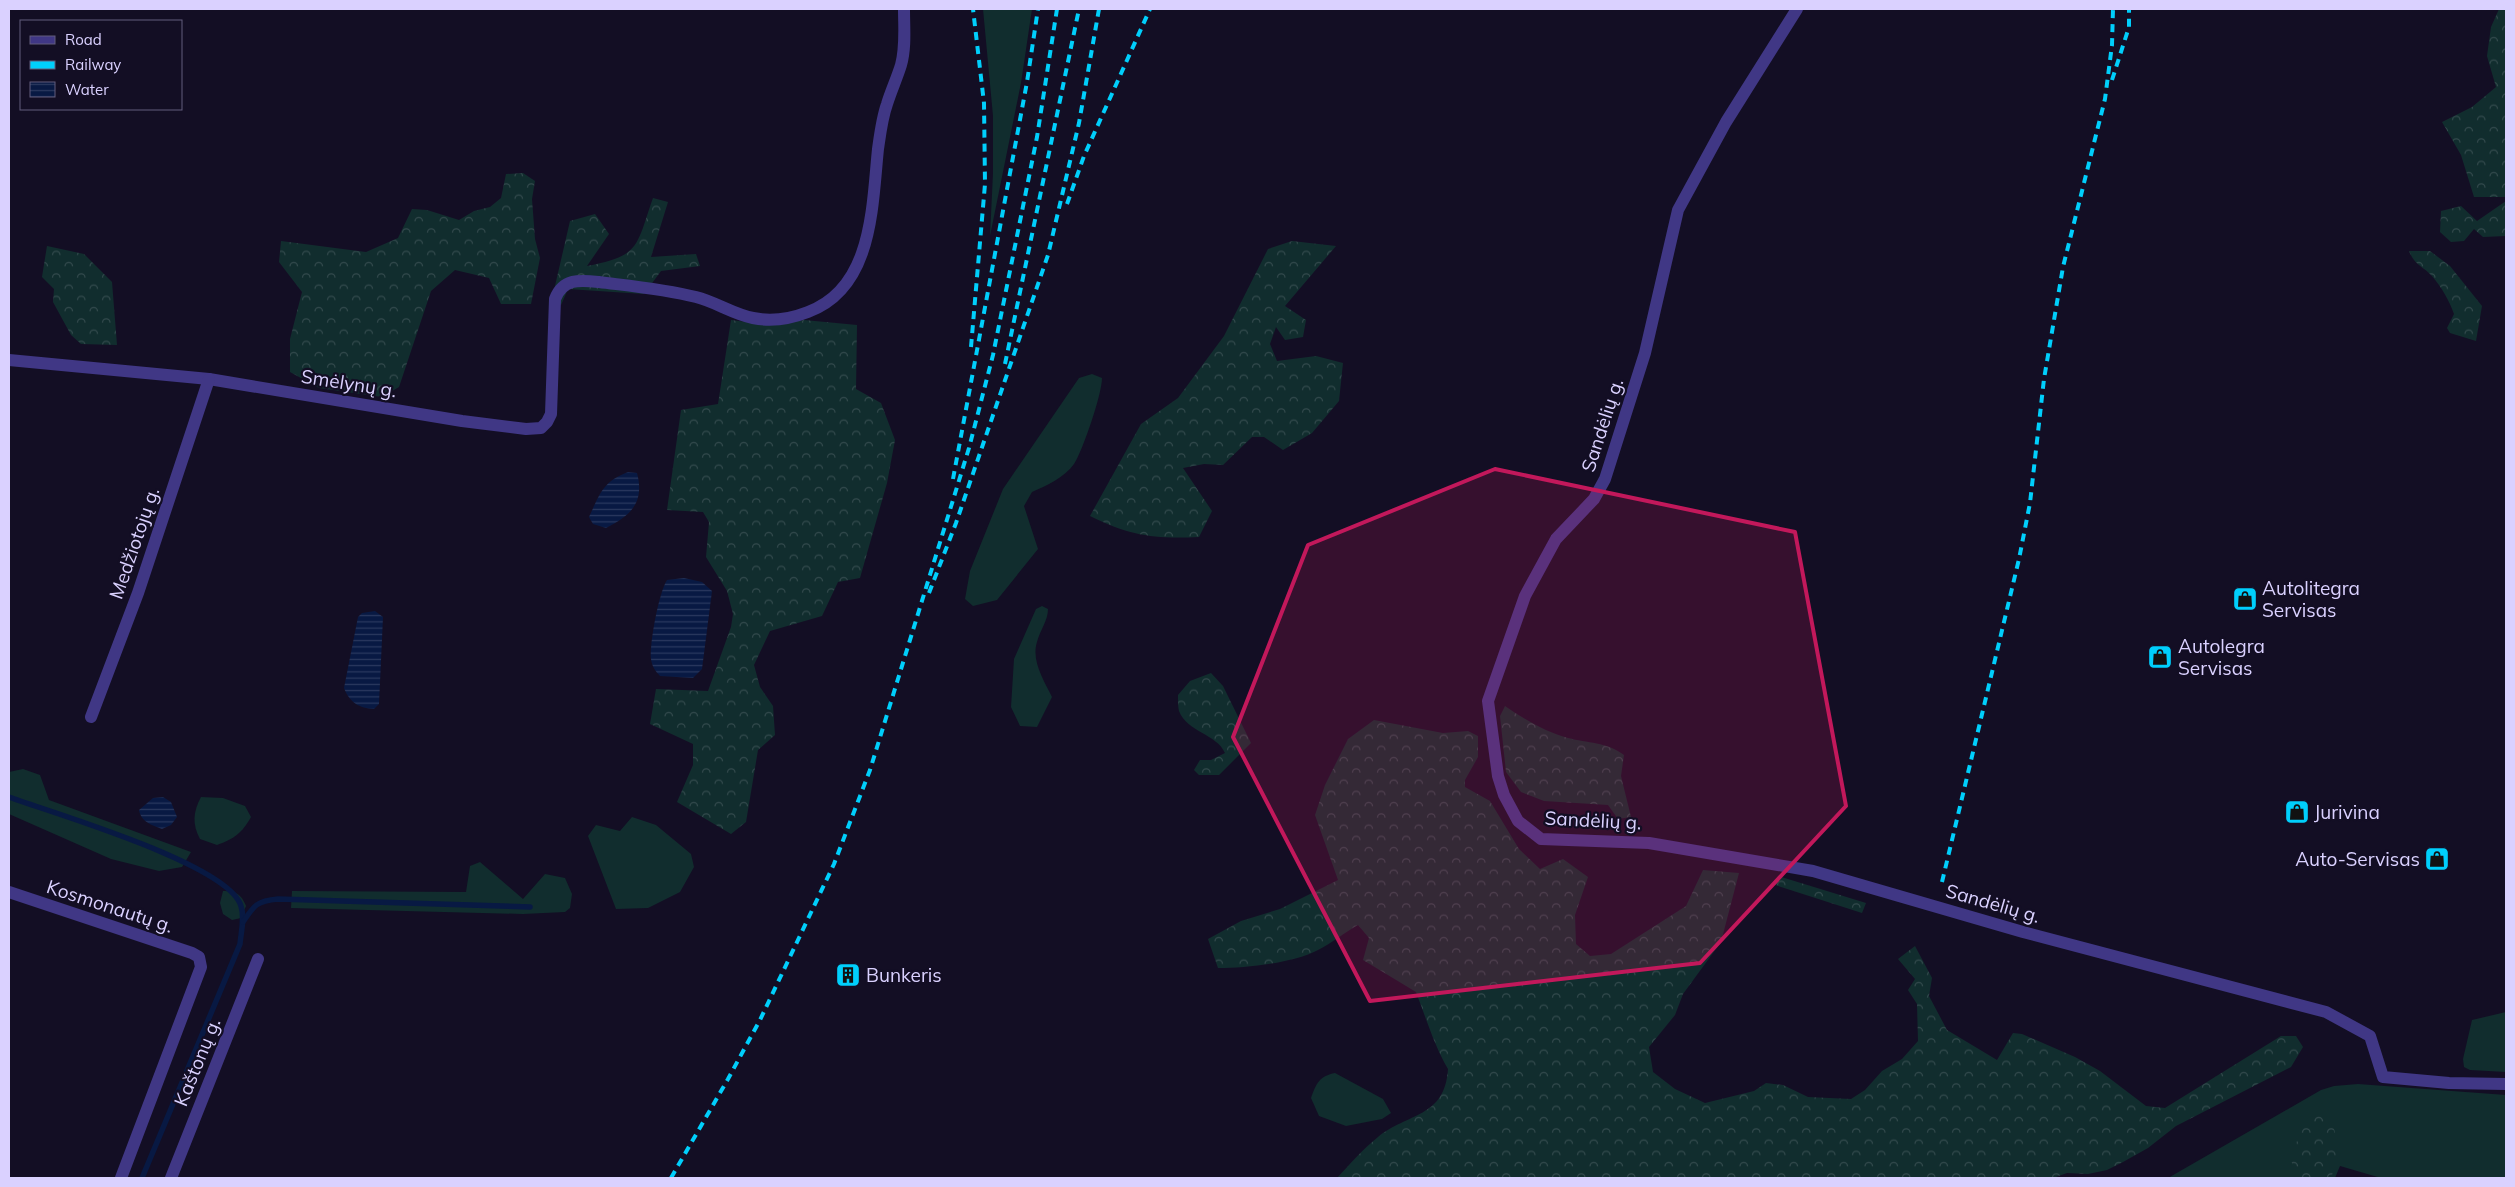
<svg xmlns="http://www.w3.org/2000/svg" width="2515" height="1187" viewBox="0 0 2515 1187" font-family="Mulish,sans-serif">
<style>
.grass{fill:#112d2e}
.forest{fill:url(#forest-crowns)}
.water{fill:url(#water-rules)}
.lines{fill:none;stroke-linecap:round;stroke-linejoin:round}
.stream{stroke:#081943;stroke-width:5.5}
.minor{stroke:#403785;stroke-width:12}
.rail{stroke:#00cffc;stroke-width:4;stroke-dasharray:8 6;stroke-linecap:butt}
.marked{fill:#c2185b;fill-opacity:0.2;stroke:#c2185b;stroke-width:4;stroke-linejoin:round}
.labels{text-anchor:middle;stroke-width:4.5;stroke-linejoin:round;paint-order:stroke}
.street-label{font-size:19px;fill:#dad1ff;stroke:#130e24}
.poi-label{font-size:19px;fill:#dad1ff;stroke:#130e24;text-anchor:start}
</style>
<defs>
<pattern id="forest-crowns" width="20" height="18" patternUnits="userSpaceOnUse" patternTransform="scale(1.25)"><rect width="20" height="18" fill="#112d2e"/><path d="M2 6a3 3 0 1 1 6 0M12 15a3 3 0 1 1 6 0" fill="none" stroke="#334a4d"/></pattern>
<pattern id="water-rules" width="6" height="5" patternUnits="userSpaceOnUse" patternTransform="scale(1.25)"><rect width="6" height="5" fill="#081943"/><path d="M0 2.5h6" fill="none" stroke="#2b395f"/></pattern>
</defs>
<rect width="100%" height="100%" fill="#130e24"/>
<g class="grass">
<path d="M 983,9 L 1032,9 L 1021,83 L 990,236 L 993,173 L 993,116 Z"/>
<path d="M 1092,374 L 1102,378 C 1102,394 1083,450 1074,464 C 1065,477 1046,486 1032,492 L 1024,506 L 1038,549 L 997,600 L 973,606 L 965,599 L 970,571 L 1003,489 L 1079,378 Z"/>
<path d="M 1042,606 L 1048,609 C 1048,621 1040,630 1037,642 C 1031,661 1044,680 1052,697 L 1037,727 L 1020,726 L 1011,707 L 1014,659 L 1036,609 Z"/>
<path d="M 23,769 L 40,775 L 49,800 L 191,852 L 182,867 L 159,871 L 111,859 L 9,814 L 9,772 Z"/>
<path d="M 201,797 L 223,798 L 245,806 L 251,817 C 242,833 234,839 217,845 L 200,839 C 192,824 193,812 201,797 Z"/>
<path d="M 632,817 L 656,825 L 691,854 L 694,867 L 680,892 L 648,908 L 616,909 L 588,836 L 596,825 L 620,831 Z"/>
<path d="M 480,862 L 523,899 L 545,874 L 565,878 L 572,894 L 570,908 L 565,912 L 523,914 L 291,908 L 292,891 L 466,892 L 470,866 Z"/>
<path d="M 223,891 C 236,891 241,894 246,906 L 241,918 L 232,920 L 223,914 L 220,903 Z"/>
<path d="M 2506,1012 L 2506,1072 L 2470,1070 L 2464,1067 L 2463,1059 L 2472,1020 Z"/>
<path d="M 1335,1073 L 1383,1099 L 1391,1113 L 1382,1119 L 1346,1126 L 1319,1116 L 1311,1098 C 1316,1083 1320,1076 1335,1073 Z"/>
<path d="M 2358,1084 L 2506,1095 L 2506,1178 L 2381,1178 L 2340,1166 L 2335,1178 L 2168,1178 L 2321,1090 L 2334,1086 Z"/>
</g>
<g class="forest">
<path d="M 2499,9 L 2506,9 L 2506,197 L 2474,197 L 2461,155 L 2442,122 L 2472,107 L 2496,87 L 2487,56 L 2491,27 Z"/>
<path d="M 523,173 L 535,181 L 532,199 L 535,239 L 540,258 L 531,304 L 501,304 L 489,278 L 455,270 L 431,291 L 399,387 L 382,397 L 319,388 L 290,372 L 290,339 L 302,292 L 279,262 L 281,241 L 366,252 L 398,238 L 412,209 L 427,210 L 459,220 L 474,211 L 490,207 L 501,198 L 506,174 Z"/>
<path d="M 653,198 L 668,202 L 651,257 L 696,254 L 700,266 L 661,271 L 644,294 L 568,289 L 561,305 L 552,299 L 570,221 L 595,214 L 609,234 L 587,266 C 641,256 636,246 653,198 Z"/>
<path d="M 2506,201 L 2506,236 L 2483,237 L 2474,229 L 2464,241 L 2451,242 L 2440,232 L 2441,211 L 2461,206 L 2477,221 Z"/>
<path d="M 1292,241 L 1336,246 L 1285,306 L 1306,320 L 1303,337 L 1285,340 L 1276,327 L 1270,344 L 1277,361 L 1316,356 L 1343,363 L 1339,401 L 1312,433 L 1283,450 L 1264,437 L 1252,437 L 1223,465 L 1204,464 L 1183,468 L 1212,511 L 1199,537 C 1154,539 1131,536 1090,516 L 1141,424 L 1178,398 L 1224,336 L 1268,249 Z"/>
<path d="M 47,246 L 84,254 L 112,282 L 117,345 L 81,344 L 71,335 L 53,302 L 54,289 L 42,277 Z"/>
<path d="M 2409,251 L 2430,251 L 2450,266 L 2482,306 L 2476,341 L 2450,333 L 2447,328 L 2454,314 C 2449,300 2442,288 2432,276 C 2423,266 2415,266 2409,251 Z"/>
<path d="M 731,320 L 770,325 L 804,320 L 857,325 L 856,389 L 881,403 L 895,440 L 887,483 L 860,578 L 838,582 L 822,616 L 770,631 L 754,665 L 760,687 L 773,706 L 775,735 L 758,750 L 746,822 L 731,834 L 677,802 L 693,765 L 693,744 L 650,724 L 656,689 L 708,691 L 731,627 L 733,614 L 727,591 L 706,557 L 709,522 L 703,512 L 667,510 L 681,410 L 718,404 Z"/>
<path d="M 1211,673 L 1223,686 L 1251,743 L 1219,775 L 1199,775 L 1194,770 L 1200,760 L 1211,760 L 1225,753 C 1217,734 1187,732 1179,711 C 1178,706 1178,699 1178,695 L 1190,681 Z"/>
<path d="M 1505,706 C 1524,719 1545,732 1568,738 C 1587,743 1607,742 1624,755 L 1621,776 L 1631,817 L 1618,819 L 1608,805 L 1544,801 L 1521,792 L 1506,772 L 1500,716 Z"/>
<path d="M 1374,720 L 1443,733 L 1468,731 L 1478,736 L 1478,757 L 1465,780 L 1465,787 L 1490,801 L 1519,849 L 1540,869 L 1563,859 L 1588,877 L 1575,915 L 1576,944 L 1590,956 L 1611,954 L 1686,906 L 1703,870 L 1739,873 L 1721,942 L 1683,994 L 1675,1015 L 1649,1047 L 1653,1072 L 1675,1089 L 1705,1103 L 1754,1091 L 1766,1083 L 1783,1085 L 1808,1097 L 1851,1099 L 1865,1090 L 1882,1071 L 1902,1059 L 1918,1041 L 1917,1004 L 1908,990 L 1915,979 L 1898,959 L 1915,946 L 1932,978 L 1929,996 L 1947,1030 L 1997,1060 L 2013,1033 L 2022,1034 L 2075,1057 L 2100,1071 L 2146,1106 L 2165,1108 L 2281,1036 L 2296,1036 L 2303,1047 L 2291,1067 L 2176,1126 L 2148,1148 L 2123,1162 L 2107,1170 L 2088,1174 L 2067,1173 L 2053,1178 L 1337,1178 C 1350,1164 1363,1149 1378,1137 C 1407,1113 1445,1118 1448,1069 C 1434,1045 1426,1018 1416,992 L 1363,960 L 1369,938 L 1358,925 C 1344,933 1332,943 1318,950 C 1294,963 1246,968 1218,968 L 1208,939 L 1241,921 L 1280,909 L 1338,880 L 1315,815 L 1325,785 L 1348,739 Z"/>
<path d="M 1778,876 L 1866,903 L 1862,913 L 1775,885 Z"/>
<path d="M 2318,1114 L 2330,1117 C 2339,1141 2340,1153 2331,1178 L 2296,1178 L 2290,1156 L 2305,1124 Z"/>
</g>
<g class="water">
<path d="M 628,472 L 637,473 C 645,503 630,516 606,528 L 593,524 L 589,517 C 600,494 602,482 628,472 Z"/>
<path d="M 684,578 L 702,582 L 712,591 L 702,669 L 693,678 L 660,676 C 655,671 652,666 651,659 C 649,645 659,592 667,580 Z"/>
<path d="M 375,611 L 383,617 L 379,704 L 374,709 C 359,708 350,703 344,688 L 358,617 L 362,613 Z"/>
<path d="M 163,797 L 171,802 L 177,817 L 171,825 L 162,829 C 152,825 141,822 139,810 L 153,798 Z"/>
</g>
<g class="lines">
<g class="stream">
<path d="M 9,797 C 52,813 229,864 241,906 C 245,918 241,932 240,944 L 142,1178"/>
<path d="M 243,922 C 254,905 257,901 278,899 L 530,907"/>
</g>
<g class="minor">
<path d="M 1797,9 L 1726,122 L 1678,210 L 1645,353 L 1605,479 L 1594,499 L 1556,539 L 1525,596 L 1488,701 L 1498,776 L 1504,795 L 1518,821 L 1541,839 L 1649,843 L 1813,871 L 2023,932 L 2326,1012 L 2370,1036 L 2383,1077 L 2449,1083 L 2506,1084"/>
<path d="M 9,360 L 209,379 L 462,421 L 526,429 L 541,428 L 547,422 L 551,414 L 555,299 C 563,278 580,280 599,282 C 631,286 664,289 696,297 C 716,302 733,314 753,318 C 772,322 790,319 808,312 C 873,288 872,207 878,149 C 880,135 882,118 887,104 C 891,91 897,78 901,65 C 906,47 904,28 904,9"/>
<path d="M 91,717 L 138,593 L 209,379"/>
<path d="M 9,892 L 192,953 L 199,957 L 201,967 L 121,1178"/>
<path d="M 171,1178 L 258,959"/>
</g>
<g class="rail">
<path d="M 2112,80 L 2129,27 L 2129,9"/>
<path d="M 1067,204 L 1084,156 L 1150,9"/>
<path d="M 971,347 L 985,184 L 984,103 L 973,9"/>
<path d="M 1005,364 L 1079,9"/>
<path d="M 953,479 L 1027,82 L 1038,9"/>
<path d="M 929,593 L 956,523 L 1048,255 L 1079,123 L 1099,9"/>
<path d="M 1942,882 L 2019,559 L 2030,503 L 2044,379 L 2063,267 L 2105,99 L 2112,45 L 2113,9"/>
<path d="M 671,1178 L 728,1079 L 760,1020 L 834,864 L 870,770 L 969,448 L 993,355 L 1037,137 L 1057,9"/>
</g>
</g>
<path class="marked" d="M 1495,469 L 1795,532 L 1846,806 L 1700,963 L 1370,1001 L 1233,737 L 1308,545 Z"/>
<defs>
<symbol id="shop-square" viewBox="-11 -11 22 22"><rect x="-9" y="-9" width="18" height="18" rx="4" fill="#00cffc" stroke="#130e24"/><path d="M-5-2.5h2.3a2.7 3.5 0 0 1 5.4 0H5L5.5 6h-11ZM-1.5-2.5h3a1.5 2.3 0 0 0-3 0Z" fill="#111"/></symbol>
<symbol id="building-square" viewBox="-11 -11 22 22"><rect x="-9" y="-9" width="18" height="18" rx="4" fill="#00cffc" stroke="#130e24"/><path d="M-4-6H4V6H1V3H-1V6H-4ZM-2.5-4.3h1.7v1.8h-1.7ZM.8-4.3h1.7v1.8H.8ZM-2.5-1h1.7V.8h-1.7ZM.8-1h1.7V.8H.8Z" fill="#111"/></symbol>
</defs>
<g fill-rule="evenodd">
<use href="#shop-square" x="2231" y="585" width="28" height="28"/>
<use href="#shop-square" x="2146" y="643" width="28" height="28"/>
<use href="#shop-square" x="2283" y="798" width="28" height="28"/>
<use href="#shop-square" x="2423" y="845" width="28" height="28"/>
<use href="#building-square" x="834" y="961" width="28" height="28"/>
</g>
<g class="labels">
<g class="street-label">
<text transform="translate(349 383) rotate(9)" y="7">Smėlynų g.</text>
<text transform="translate(1602 425) rotate(-72)" y="7">Sandėlių g.</text>
<text transform="translate(134 543) rotate(-71)" y="7">Medžiotojų g.</text>
<text transform="translate(1593 820) rotate(3)" y="7">Sandėlių g.</text>
<text transform="translate(1993 903) rotate(16)" y="7">Sandėlių g.</text>
<text transform="translate(110 906) rotate(18)" y="7">Kosmonautų g.</text>
<text transform="translate(197 1062) rotate(-68)" y="7">Kaštonų g.</text>
</g>
<g class="poi-label">
<text x="2262" y="595">Autolitegra<tspan x="2262" dy="22">Servisas</tspan></text>
<text x="2178" y="653">Autolegra<tspan x="2178" dy="22">Servisas</tspan></text>
<text x="2314" y="819">Jurivina</text>
<text x="2420" y="866" text-anchor="end">Auto-Servisas</text>
<text x="866" y="982">Bunkeris</text>
</g>
</g>
<rect width="2515" height="1187" fill="none" stroke="#dad1ff" stroke-width="20"/>
<rect x="20" y="20" width="162" height="90" fill="#130e24" stroke="#635c7c"/>
<rect x="30" y="36" width="25" height="8" fill="#403785" stroke="#635c7c"/>
<text x="65" y="45" font-size="15" fill="#dad1ff">Road</text>
<rect x="30" y="61" width="25" height="8" fill="#00cffc" stroke="#635c7c"/>
<text x="65" y="70" font-size="15" fill="#dad1ff">Railway</text>
<rect x="30" y="82" width="25" height="15" fill="url(#water-rules)" stroke="#635c7c"/>
<text x="65" y="95" font-size="15" fill="#dad1ff">Water</text>
</svg>
